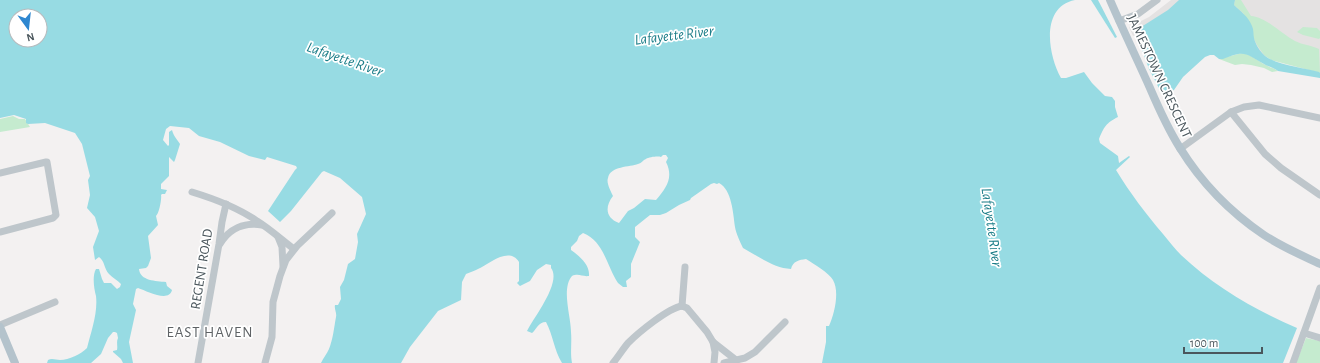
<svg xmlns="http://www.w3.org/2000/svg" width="1320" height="363" viewBox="0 0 1320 363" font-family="'Alegreya Sans',sans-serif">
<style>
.education{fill:#e4e2e2}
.green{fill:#c5ebcf}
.water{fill:#97dbe3;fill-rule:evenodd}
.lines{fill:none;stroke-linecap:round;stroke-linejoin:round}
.minor{stroke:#bec6cb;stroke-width:7}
.major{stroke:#b4c3cc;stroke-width:8}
.labels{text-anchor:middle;stroke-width:3.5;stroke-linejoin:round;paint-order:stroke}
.street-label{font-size:14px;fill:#4a565c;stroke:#fff}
.water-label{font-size:15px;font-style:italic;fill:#1b7d88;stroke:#fff}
.neighbourhood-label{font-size:15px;letter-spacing:1px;fill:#5e6265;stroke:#fff}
</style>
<rect width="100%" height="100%" fill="#f3f1f1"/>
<path class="education" d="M 1171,0 L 1320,0 L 1320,73 L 1160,25 L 1133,36 L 1129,27 L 1149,17 Z"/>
<g class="green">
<path d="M 1235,0 L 1241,0 L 1251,16 C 1266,17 1282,34 1295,41 C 1303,45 1311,45 1319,49 L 1320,73 L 1271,60 L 1264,55 L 1257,45 L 1253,37 L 1253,33 L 1243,13 L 1234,5 Z"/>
<path d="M 1303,27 L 1317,28 L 1320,31 L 1320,38 L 1319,39 L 1303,35 L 1297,32 Z"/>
<path d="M 1242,53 C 1252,54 1257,61 1266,65 C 1271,68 1273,68 1278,71 L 1272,72 L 1264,68 L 1251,65 L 1242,64 L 1235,65 L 1219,59 Z"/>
<path d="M 13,116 L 19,119 L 25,119 L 30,127 L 0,132 L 0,119 Z"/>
<path d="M 1306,338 L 1320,341 L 1320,363 L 1296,363 Z"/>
</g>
<g class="water">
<path d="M 0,0 L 1075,0 C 1040,7 1048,55 1061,78 L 1066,78 L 1084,72 L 1092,83 L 1105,96 L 1112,97 L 1115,101 L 1115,107 L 1118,117 C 1106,123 1104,127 1099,139 L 1100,143 L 1118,156 L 1119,163 L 1129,156 L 1130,157 L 1116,170 C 1130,193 1146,214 1163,234 C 1169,241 1175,249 1181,255 C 1215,287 1255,310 1297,328 L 1283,363 L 822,363 L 826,342 L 826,326 L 829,326 C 834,315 840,292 833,280 C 829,273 814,264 806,259 C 799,260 793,261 791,269 C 773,268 758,256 743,248 C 740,242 736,233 735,227 C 733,213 732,190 719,183 L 717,184 L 714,183 L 711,184 L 691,198 L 690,200 L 679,205 L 666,213 L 660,215 L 650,215 L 635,227 L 635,237 L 640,242 L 631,264 L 631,277 L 626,281 L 627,287 L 623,287 L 618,283 C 607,267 604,241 583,233 L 579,236 L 577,241 L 571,247 L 571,250 C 579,256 590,264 589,276 C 582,277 579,273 572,276 C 561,289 571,316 571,332 C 572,343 570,352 572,363 L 562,363 C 554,350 553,335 546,322 C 538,322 537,329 532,333 L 527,331 C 534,317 562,282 551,268 L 551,265 L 546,264 L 537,270 L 530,281 L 520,286 L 517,283 L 519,281 L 519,262 C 509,246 489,264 478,269 C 475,271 470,272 466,274 L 462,282 L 461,300 L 438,311 L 410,347 L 401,363 L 321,363 C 323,358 327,354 329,349 C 333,339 334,328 336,317 C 337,313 334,309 335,305 L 338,305 L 341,299 L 340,287 L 344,280 L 348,264 L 355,259 L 358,242 L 357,234 L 366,214 L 362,197 L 340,178 L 324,171 L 322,172 L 291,211 L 280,222 L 268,211 L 295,170 L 297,168 L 296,166 L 267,157 L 265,160 L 249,156 L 220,142 L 199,136 L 189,128 L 170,126 L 166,129 L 163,140 L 168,146 L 169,145 L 169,132 L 172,130 C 174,137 177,139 180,144 L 175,160 L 174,162 L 169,157 L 169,176 L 161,184 L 161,189 L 167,190 L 165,194 L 162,194 L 161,195 C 162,198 159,214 156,216 L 158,225 L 148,236 L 151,258 L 148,266 L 146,268 L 139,269 C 140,281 156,281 166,282 L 167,286 L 172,290 C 169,303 147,291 138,288 L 136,289 L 133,304 L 136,310 L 129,342 L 133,363 L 123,363 L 121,359 L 113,352 L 113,351 L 117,350 C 118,346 116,342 118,338 L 117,333 L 115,332 L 113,332 L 108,338 L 101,354 L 91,363 L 47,363 L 48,360 C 52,358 56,360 60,360 C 69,360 81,354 87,348 C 91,332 98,313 96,296 C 94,288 92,276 96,269 L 99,269 L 102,279 L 104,283 L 111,283 L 117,289 L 120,287 L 121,284 C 117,280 113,278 109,274 C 104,269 105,261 99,257 L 95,260 L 93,247 L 99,231 L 95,217 L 87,208 L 90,195 L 88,180 L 90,176 L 82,144 L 75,133 L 45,123 L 28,124 L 26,123 L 26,119 L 14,115 L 0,118 ZM 16,16 L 40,16 L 40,40 L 16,40 ZM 663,155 L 666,155 L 668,158 L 666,162 C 674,178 666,188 656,200 L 645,199 L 634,208 L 628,211 L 619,223 C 605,218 605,206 613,196 C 611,191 606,183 608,178 C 610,166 630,167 638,164 C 642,163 643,160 646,159 C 649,157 658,156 661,157 Z"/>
<path d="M 1091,0 L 1098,0 L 1117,37 L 1115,38 Z"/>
<path d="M 1179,0 L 1235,0 L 1234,5 C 1241,12 1248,16 1252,26 C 1254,30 1253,34 1254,38 C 1255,43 1259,50 1263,54 C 1273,65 1305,68 1319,72 L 1320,73 L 1320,78 L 1278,71 C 1273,67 1269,67 1264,64 C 1245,53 1245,50 1223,59 L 1219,59 L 1214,55 L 1210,55 L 1205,57 L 1183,77 L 1174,90 L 1163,96 L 1149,69 L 1136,33 L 1138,29 L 1168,10 Z"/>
</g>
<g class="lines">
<g class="minor">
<path d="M 1119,21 L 1138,14 L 1157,0"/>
<path d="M 1231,112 L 1265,154 L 1281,168 L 1320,195"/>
<path d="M 1180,149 L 1231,112 L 1244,107 L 1259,105 L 1320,118"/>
<path d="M 0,173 L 46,162 L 47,162 L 56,215 L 53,218 L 0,232"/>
<path d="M 192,192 C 215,199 237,207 257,221 C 270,229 282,240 294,249"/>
<path d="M 278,237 L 282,247 L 283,266"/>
<path d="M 220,244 C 229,229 244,222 262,225"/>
<path d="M 682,306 L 687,308 L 707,332 L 713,342 L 736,360"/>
<path d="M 682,306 L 685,267"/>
<path d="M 0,325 L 55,302"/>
<path d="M 1304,333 L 1320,338"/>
<path d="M 713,342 L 715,352 L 714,363"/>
<path d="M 198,363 L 219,244 L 222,222 L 226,204"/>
<path d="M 265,363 L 272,337 L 273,302 L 280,276 L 286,260 L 297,246 L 332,213"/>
<path d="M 613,363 C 618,357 623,349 628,343 C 638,333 668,308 682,306"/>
<path d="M 724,363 L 745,358 L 755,352 L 785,322"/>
<path d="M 1293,363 L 1320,288"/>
</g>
<g class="major">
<path d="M 1110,0 C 1123,30 1137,59 1150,88 C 1159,109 1168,129 1180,148 C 1201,182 1230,212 1264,235 C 1282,247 1301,255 1320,264"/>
<path d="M 0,327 L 15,363"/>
</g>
</g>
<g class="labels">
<g class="street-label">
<text transform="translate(1160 76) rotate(65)" y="5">JAMESTOWN CRESCENT</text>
<text transform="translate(201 269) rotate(-81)" y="5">REGENT ROAD</text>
</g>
<g class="water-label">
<text transform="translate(674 35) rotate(-7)" y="5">Lafayette River</text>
<text transform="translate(345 59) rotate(19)" y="5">Lafayette River</text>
<text transform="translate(992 227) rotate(82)" y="5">Lafayette River</text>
</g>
<g class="neighbourhood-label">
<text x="210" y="337">EAST HAVEN</text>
</g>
</g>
<g transform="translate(28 28) rotate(165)"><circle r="19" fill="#ffffff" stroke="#b7bbbe"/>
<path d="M0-3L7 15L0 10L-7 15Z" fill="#2e87d0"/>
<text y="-6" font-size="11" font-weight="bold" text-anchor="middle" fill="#4a565c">N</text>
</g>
<path d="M1184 347v6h78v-6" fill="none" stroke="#4a565c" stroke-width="2"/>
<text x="1190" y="347" font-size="12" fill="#4a565c" stroke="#ffffff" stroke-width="3" paint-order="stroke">100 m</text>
</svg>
